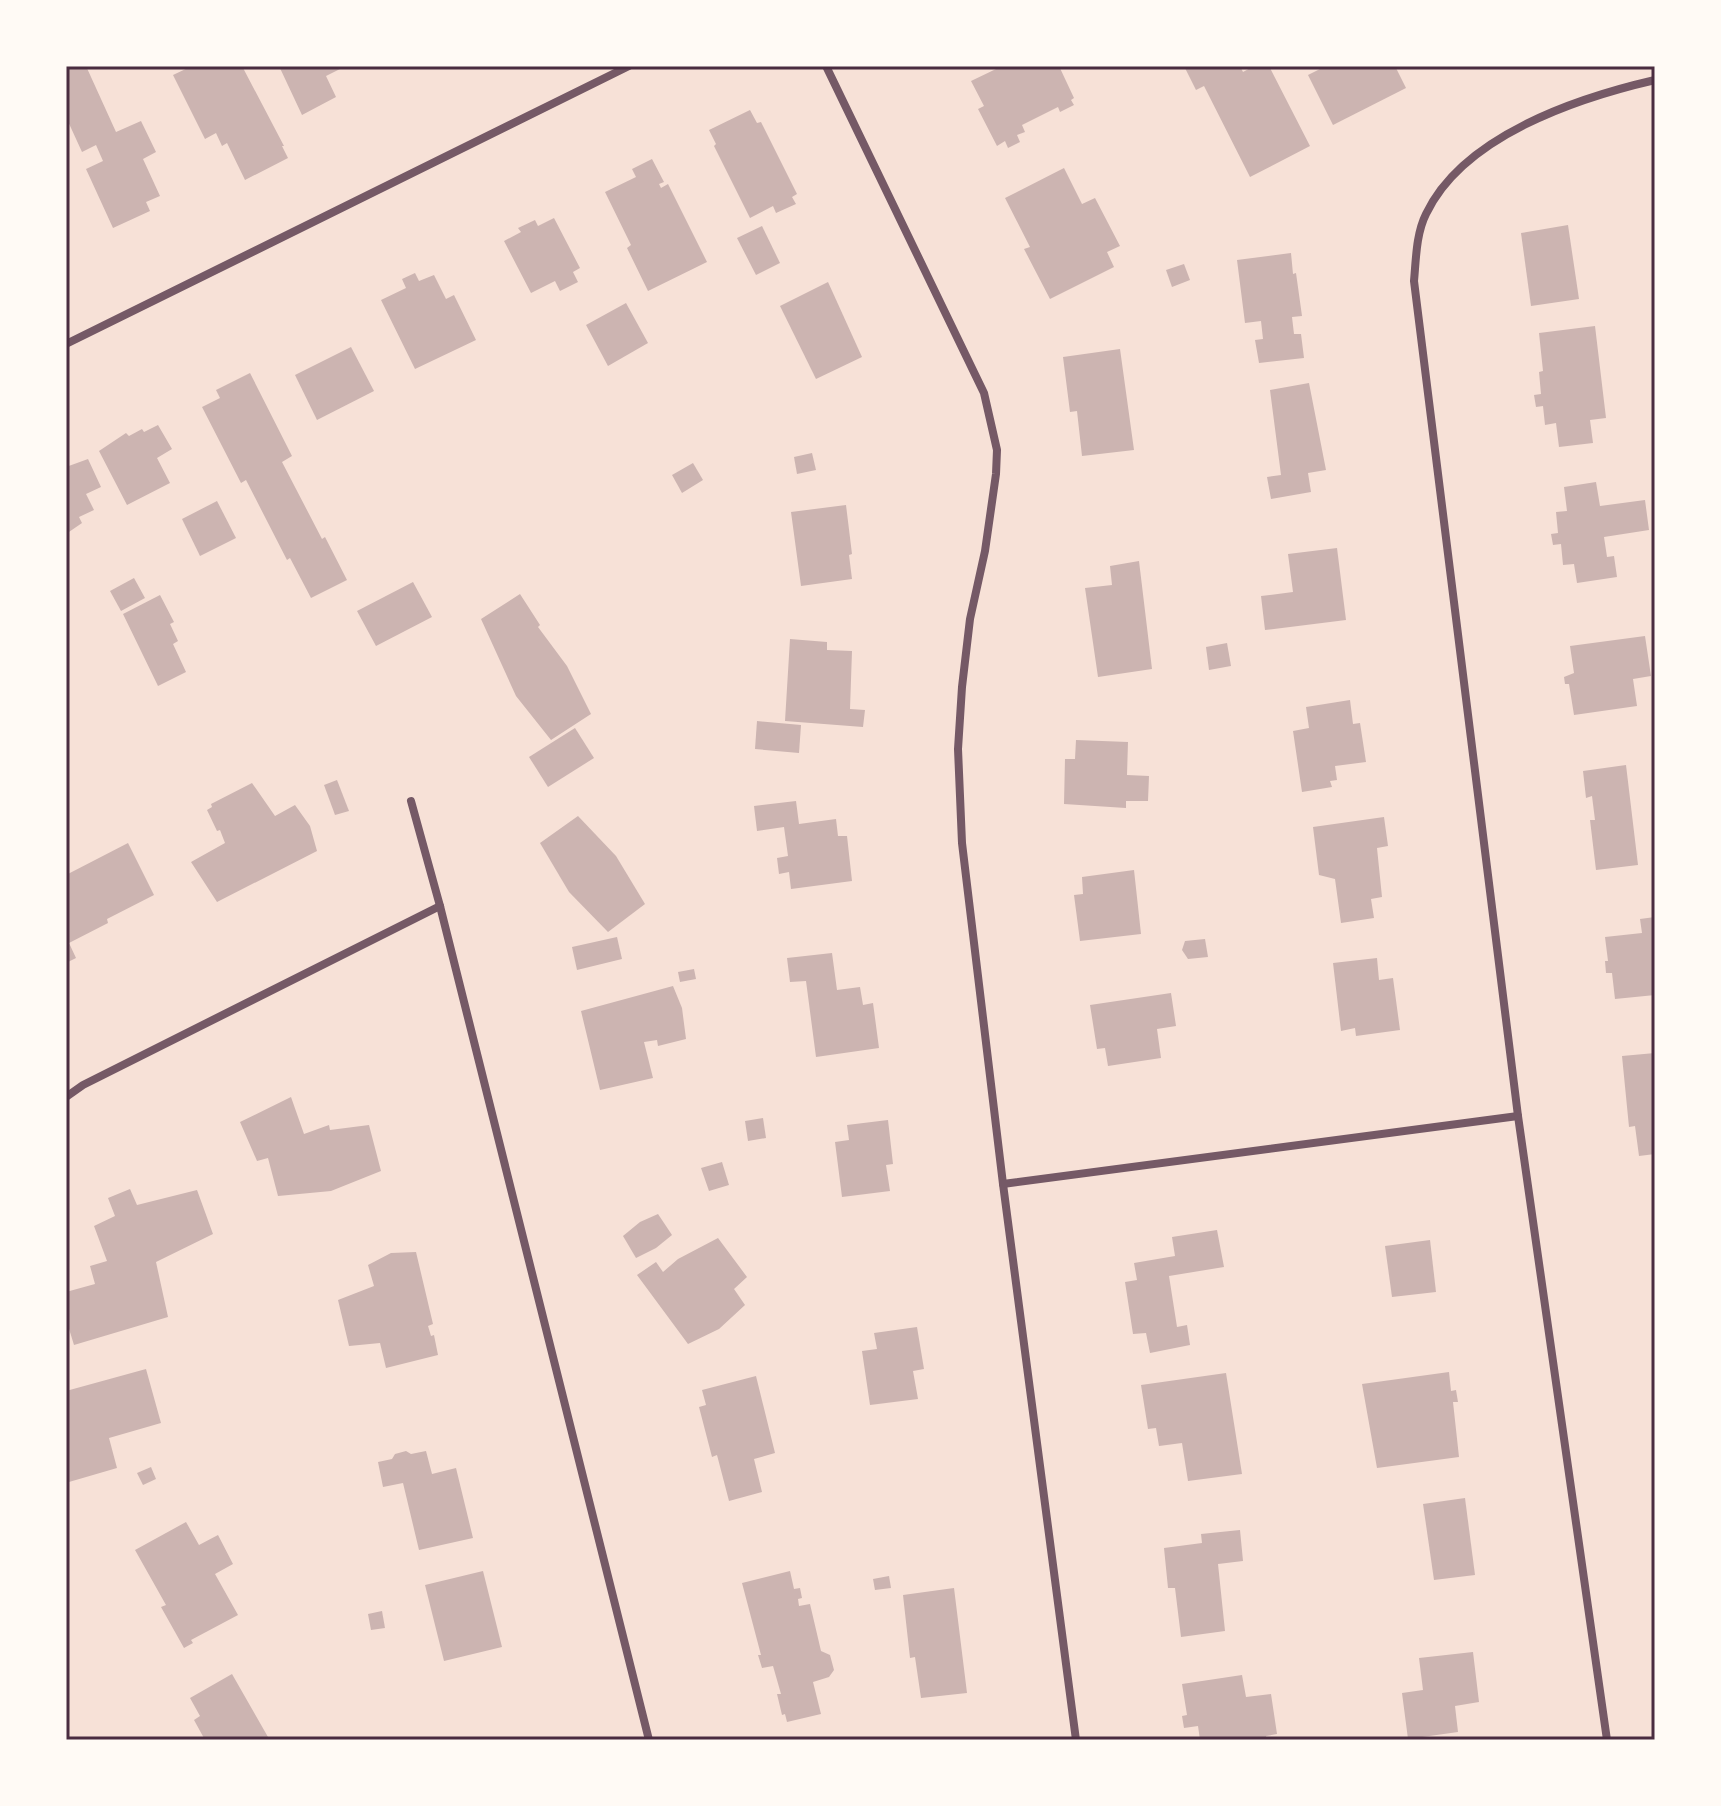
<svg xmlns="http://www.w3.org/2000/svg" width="1721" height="1806" viewBox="0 0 1721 1806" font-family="'Work Sans',sans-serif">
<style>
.building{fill:#ccb4b1}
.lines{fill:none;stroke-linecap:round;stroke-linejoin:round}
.minor{stroke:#755966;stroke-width:8}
.neatline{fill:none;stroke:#4a2c40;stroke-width:3}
</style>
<rect width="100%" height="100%" fill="#f7e1d7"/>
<g class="building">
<path d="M 66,66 L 86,66 L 116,132 L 141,121 L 156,152 L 143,159 L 160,196 L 146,202 L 150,211 L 113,228 L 86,169 L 103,161 L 96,145 L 82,152 L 66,117 Z"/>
<path d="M 192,66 L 242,66 L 284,146 L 282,146 L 288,158 L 245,180 L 227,143 L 222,146 L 216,133 L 205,139 L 173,75 Z"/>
<path d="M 279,66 L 346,66 L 326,76 L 336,97 L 302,115 Z"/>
<path d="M 995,66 L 1059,66 L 1074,98 L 1071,100 L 1074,105 L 1060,112 L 1058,107 L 1022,125 L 1025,132 L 1017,135 L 1020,142 L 1008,148 L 1005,141 L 997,146 L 978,109 L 984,106 L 971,81 L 996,69 Z"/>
<path d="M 1184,66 L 1240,66 L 1243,72 L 1254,66 L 1269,66 L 1310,146 L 1250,177 L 1204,86 L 1196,90 Z"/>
<path d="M 1326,66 L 1395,66 L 1406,88 L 1333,125 L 1308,75 Z"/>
<path d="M 750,110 L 757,123 L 761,122 L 797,194 L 792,197 L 796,204 L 776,213 L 773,206 L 750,218 L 714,146 L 716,144 L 709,130 Z"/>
<path d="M 652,159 L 664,182 L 659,184 L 661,188 L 668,184 L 707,262 L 648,291 L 627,248 L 631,245 L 605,192 L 636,177 L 632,169 Z"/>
<path d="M 1064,168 L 1082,204 L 1095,198 L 1120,246 L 1107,252 L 1114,267 L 1050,299 L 1024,249 L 1030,247 L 1005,198 Z"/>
<path d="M 554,218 L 580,268 L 573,272 L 578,282 L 560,291 L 555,281 L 531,293 L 504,241 L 521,232 L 518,228 L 535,220 L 538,226 Z"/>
<path d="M 1568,225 L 1579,299 L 1531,306 L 1521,233 Z"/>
<path d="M 762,226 L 780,263 L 756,275 L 737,238 Z"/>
<path d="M 1291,253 L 1293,274 L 1296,273 L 1302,316 L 1292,317 L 1294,334 L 1301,334 L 1304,358 L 1259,363 L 1255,340 L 1263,339 L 1261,321 L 1245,323 L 1237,260 Z"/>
<path d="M 1184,264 L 1190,280 L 1172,287 L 1166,270 Z"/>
<path d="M 415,273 L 419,281 L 434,275 L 446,299 L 454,295 L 476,340 L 415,369 L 381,300 L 406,288 L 402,279 Z"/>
<path d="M 828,282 L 862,357 L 816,379 L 780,306 Z"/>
<path d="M 626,303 L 648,343 L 608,366 L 586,325 Z"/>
<path d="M 1595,326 L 1606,418 L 1590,420 L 1593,443 L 1559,447 L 1556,423 L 1545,425 L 1543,406 L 1536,407 L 1534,395 L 1541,394 L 1539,372 L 1543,371 L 1539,333 Z"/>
<path d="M 351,347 L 374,391 L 317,420 L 295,375 Z"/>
<path d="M 1120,349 L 1134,450 L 1082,456 L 1077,411 L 1070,412 L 1063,357 Z"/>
<path d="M 250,373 L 292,456 L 282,462 L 322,539 L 325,537 L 347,580 L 311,598 L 290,558 L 287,560 L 246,480 L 241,483 L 202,407 L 220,398 L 216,390 Z"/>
<path d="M 1309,383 L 1326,470 L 1308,473 L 1311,492 L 1271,499 L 1267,477 L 1281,475 L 1270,390 Z"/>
<path d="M 158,425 L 172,449 L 157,458 L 170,483 L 127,505 L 99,451 L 126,433 L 129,436 L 142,429 L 144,432 Z"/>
<path d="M 812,453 L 816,470 L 797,474 L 794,457 Z"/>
<path d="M 88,459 L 101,487 L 86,494 L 94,510 L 79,517 L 82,523 L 66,534 L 66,467 Z"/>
<path d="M 693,463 L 703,480 L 682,493 L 672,475 Z"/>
<path d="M 1596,482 L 1600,506 L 1645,500 L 1649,530 L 1604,537 L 1607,557 L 1614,556 L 1617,577 L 1577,583 L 1574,564 L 1563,565 L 1561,544 L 1553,545 L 1551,534 L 1558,533 L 1556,512 L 1567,511 L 1564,487 Z"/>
<path d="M 217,501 L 236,538 L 200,556 L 182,519 Z"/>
<path d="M 846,505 L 852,554 L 849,555 L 852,579 L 801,586 L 791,512 Z"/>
<path d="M 1337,548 L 1346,620 L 1265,630 L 1261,596 L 1293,592 L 1288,554 Z"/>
<path d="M 1139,561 L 1152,669 L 1098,677 L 1085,588 L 1112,585 L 1110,566 Z"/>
<path d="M 134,578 L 145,598 L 121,611 L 110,591 Z"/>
<path d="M 413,582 L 432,617 L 376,646 L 357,611 Z"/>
<path d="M 520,594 L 540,625 L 538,627 L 567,666 L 591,714 L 551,740 L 516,696 L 481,619 Z"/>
<path d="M 160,595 L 174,622 L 170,624 L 178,641 L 173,644 L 186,672 L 158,686 L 123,614 Z"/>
<path d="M 1645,636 L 1651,676 L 1633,679 L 1637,706 L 1574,715 L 1569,684 L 1565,684 L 1564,677 L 1574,673 L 1570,646 Z"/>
<path d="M 790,639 L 827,642 L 827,650 L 852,651 L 850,709 L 865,710 L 863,727 L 785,721 Z"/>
<path d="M 1227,643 L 1231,666 L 1209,670 L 1206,647 Z"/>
<path d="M 1350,700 L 1353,724 L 1360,723 L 1366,762 L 1335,766 L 1337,780 L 1330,781 L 1332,787 L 1302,792 L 1293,731 L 1309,728 L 1306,707 Z"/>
<path d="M 757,721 L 801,725 L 799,753 L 755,749 Z"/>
<path d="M 575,728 L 594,758 L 548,787 L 529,757 Z"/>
<path d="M 1076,740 L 1128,742 L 1127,775 L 1149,776 L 1148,801 L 1126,801 L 1126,808 L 1064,804 L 1065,759 L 1075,759 Z"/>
<path d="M 1626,765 L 1638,865 L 1596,870 L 1590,820 L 1595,820 L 1592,796 L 1586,798 L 1583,771 Z"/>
<path d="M 337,780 L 349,811 L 335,815 L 324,785 Z"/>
<path d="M 252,783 L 275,816 L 295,805 L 310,826 L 317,851 L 217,902 L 191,862 L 225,843 L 220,830 L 217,831 L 207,810 L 212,807 L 211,804 Z"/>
<path d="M 796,801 L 799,824 L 836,819 L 838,836 L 847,836 L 852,881 L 791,889 L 789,872 L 779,874 L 777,858 L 788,856 L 784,827 L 757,831 L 754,806 Z"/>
<path d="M 578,816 L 616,856 L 645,904 L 608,932 L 569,892 L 540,843 Z"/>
<path d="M 1384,817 L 1388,846 L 1377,848 L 1382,897 L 1371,899 L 1374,918 L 1341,923 L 1335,879 L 1319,875 L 1313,827 Z"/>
<path d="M 128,843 L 154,895 L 107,919 L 108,923 L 69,943 L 76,958 L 66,963 L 66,875 Z"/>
<path d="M 1134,870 L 1141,934 L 1080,941 L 1074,895 L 1083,894 L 1082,877 Z"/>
<path d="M 1655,917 L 1655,995 L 1615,999 L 1612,973 L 1606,973 L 1605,961 L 1608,961 L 1605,937 L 1642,933 L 1640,919 Z"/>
<path d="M 617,937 L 622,959 L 577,970 L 572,947 Z"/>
<path d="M 1205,939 L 1208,957 L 1188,959 L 1182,950 L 1185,941 Z"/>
<path d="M 832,953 L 837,990 L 860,987 L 863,1005 L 873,1003 L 879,1048 L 816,1057 L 806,981 L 790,982 L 787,958 Z"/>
<path d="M 1377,958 L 1379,980 L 1393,978 L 1400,1030 L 1356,1036 L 1355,1028 L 1341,1031 L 1333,963 Z"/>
<path d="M 694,969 L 696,979 L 680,982 L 678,972 Z"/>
<path d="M 673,986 L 682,1008 L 686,1039 L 658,1046 L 657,1040 L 644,1042 L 653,1078 L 600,1090 L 581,1011 Z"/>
<path d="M 1171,993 L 1176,1026 L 1157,1029 L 1161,1058 L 1108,1066 L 1105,1048 L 1097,1049 L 1090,1005 Z"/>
<path d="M 1655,1053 L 1655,1154 L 1639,1156 L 1635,1126 L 1629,1127 L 1622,1056 Z"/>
<path d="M 291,1097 L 304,1134 L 329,1125 L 330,1130 L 369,1125 L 381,1171 L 331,1191 L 278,1196 L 268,1158 L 257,1161 L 240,1122 Z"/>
<path d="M 763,1118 L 766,1138 L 748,1141 L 745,1121 Z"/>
<path d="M 888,1120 L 893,1164 L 886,1165 L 890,1191 L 842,1197 L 835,1142 L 849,1140 L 847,1125 Z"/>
<path d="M 722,1162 L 729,1185 L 709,1191 L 701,1168 Z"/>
<path d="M 130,1189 L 137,1205 L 197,1190 L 213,1234 L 156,1262 L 168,1317 L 74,1345 L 66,1319 L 66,1292 L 95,1284 L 90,1266 L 107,1261 L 94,1226 L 115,1216 L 108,1198 Z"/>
<path d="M 658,1214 L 672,1235 L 656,1248 L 636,1258 L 623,1236 L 640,1222 Z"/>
<path d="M 1217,1230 L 1224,1267 L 1169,1276 L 1177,1327 L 1187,1325 L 1190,1345 L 1150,1353 L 1146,1333 L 1133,1334 L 1125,1282 L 1137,1280 L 1134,1263 L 1175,1256 L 1172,1237 Z"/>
<path d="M 718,1238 L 747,1277 L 734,1289 L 745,1305 L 719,1329 L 688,1344 L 637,1275 L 656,1262 L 663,1272 L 678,1259 Z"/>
<path d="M 1430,1240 L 1436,1292 L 1392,1297 L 1385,1246 Z"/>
<path d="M 416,1252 L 433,1324 L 428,1326 L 431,1336 L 434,1335 L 438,1355 L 386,1368 L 380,1343 L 349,1346 L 338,1300 L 374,1286 L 368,1265 L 391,1253 Z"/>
<path d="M 917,1327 L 924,1369 L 913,1371 L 918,1399 L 870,1405 L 862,1351 L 877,1349 L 874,1333 Z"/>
<path d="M 146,1369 L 161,1423 L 109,1438 L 117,1468 L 69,1482 L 66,1471 L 66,1391 Z"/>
<path d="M 1449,1372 L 1451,1391 L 1456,1390 L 1458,1402 L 1453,1402 L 1459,1457 L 1377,1468 L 1362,1384 Z"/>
<path d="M 1226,1373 L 1242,1474 L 1188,1481 L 1182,1443 L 1159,1446 L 1156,1428 L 1148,1429 L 1141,1385 Z"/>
<path d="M 756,1376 L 775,1453 L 754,1459 L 762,1492 L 729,1501 L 717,1455 L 712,1457 L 699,1407 L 706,1405 L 702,1390 Z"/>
<path d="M 406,1451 L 411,1454 L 426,1451 L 432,1474 L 456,1468 L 473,1538 L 419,1550 L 403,1483 L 383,1487 L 378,1462 L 392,1459 L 395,1454 Z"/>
<path d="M 151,1467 L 156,1479 L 143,1485 L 137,1473 Z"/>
<path d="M 1465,1498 L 1475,1575 L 1434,1580 L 1423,1504 Z"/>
<path d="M 186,1522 L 199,1545 L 218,1535 L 233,1564 L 215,1574 L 238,1615 L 191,1640 L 193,1643 L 184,1648 L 161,1607 L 166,1605 L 135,1550 Z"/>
<path d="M 1240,1530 L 1243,1561 L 1218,1564 L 1225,1631 L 1181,1637 L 1175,1588 L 1168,1588 L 1164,1548 L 1202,1543 L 1201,1534 Z"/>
<path d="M 483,1571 L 502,1647 L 444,1661 L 425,1585 Z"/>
<path d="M 790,1571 L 794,1589 L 800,1588 L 802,1598 L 798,1599 L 799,1606 L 810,1604 L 821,1651 L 830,1655 L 834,1670 L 829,1677 L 813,1682 L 821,1714 L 787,1722 L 785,1714 L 782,1715 L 777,1694 L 781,1694 L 773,1666 L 762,1668 L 758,1655 L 761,1655 L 742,1583 Z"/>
<path d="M 889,1576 L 891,1588 L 875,1590 L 873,1579 Z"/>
<path d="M 954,1588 L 967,1693 L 921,1698 L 915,1657 L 910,1658 L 903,1595 Z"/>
<path d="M 382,1611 L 385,1628 L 371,1630 L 368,1614 Z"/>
<path d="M 1473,1652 L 1479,1702 L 1455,1706 L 1458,1732 L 1408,1739 L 1402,1693 L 1423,1690 L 1419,1658 Z"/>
<path d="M 232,1674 L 268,1737 L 263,1740 L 205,1740 L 194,1720 L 200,1716 L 190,1698 Z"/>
<path d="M 1242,1675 L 1246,1697 L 1271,1694 L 1277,1734 L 1266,1736 L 1267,1740 L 1200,1740 L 1198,1726 L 1184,1728 L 1182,1716 L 1187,1715 L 1182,1684 Z"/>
</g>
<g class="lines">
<g class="minor">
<path d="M 826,66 L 984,393 L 997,450 L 996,474 L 985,551 L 970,619 L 962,687 L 958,749 L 962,843 L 1003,1184 L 1076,1740"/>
<path d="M 66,344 L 629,66"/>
<path d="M 411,801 L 440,906 L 649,1740"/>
<path d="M 66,1097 L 83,1085 L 440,906"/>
<path d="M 1003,1184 L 1518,1116"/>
<path d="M 1607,1740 L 1518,1116 L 1414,281 C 1416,260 1416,234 1426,214 C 1463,136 1577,98 1655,80"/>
</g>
</g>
<rect width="1721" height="1806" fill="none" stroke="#fffaf5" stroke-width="136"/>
<rect x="68" y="68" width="1585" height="1670" class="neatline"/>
</svg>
